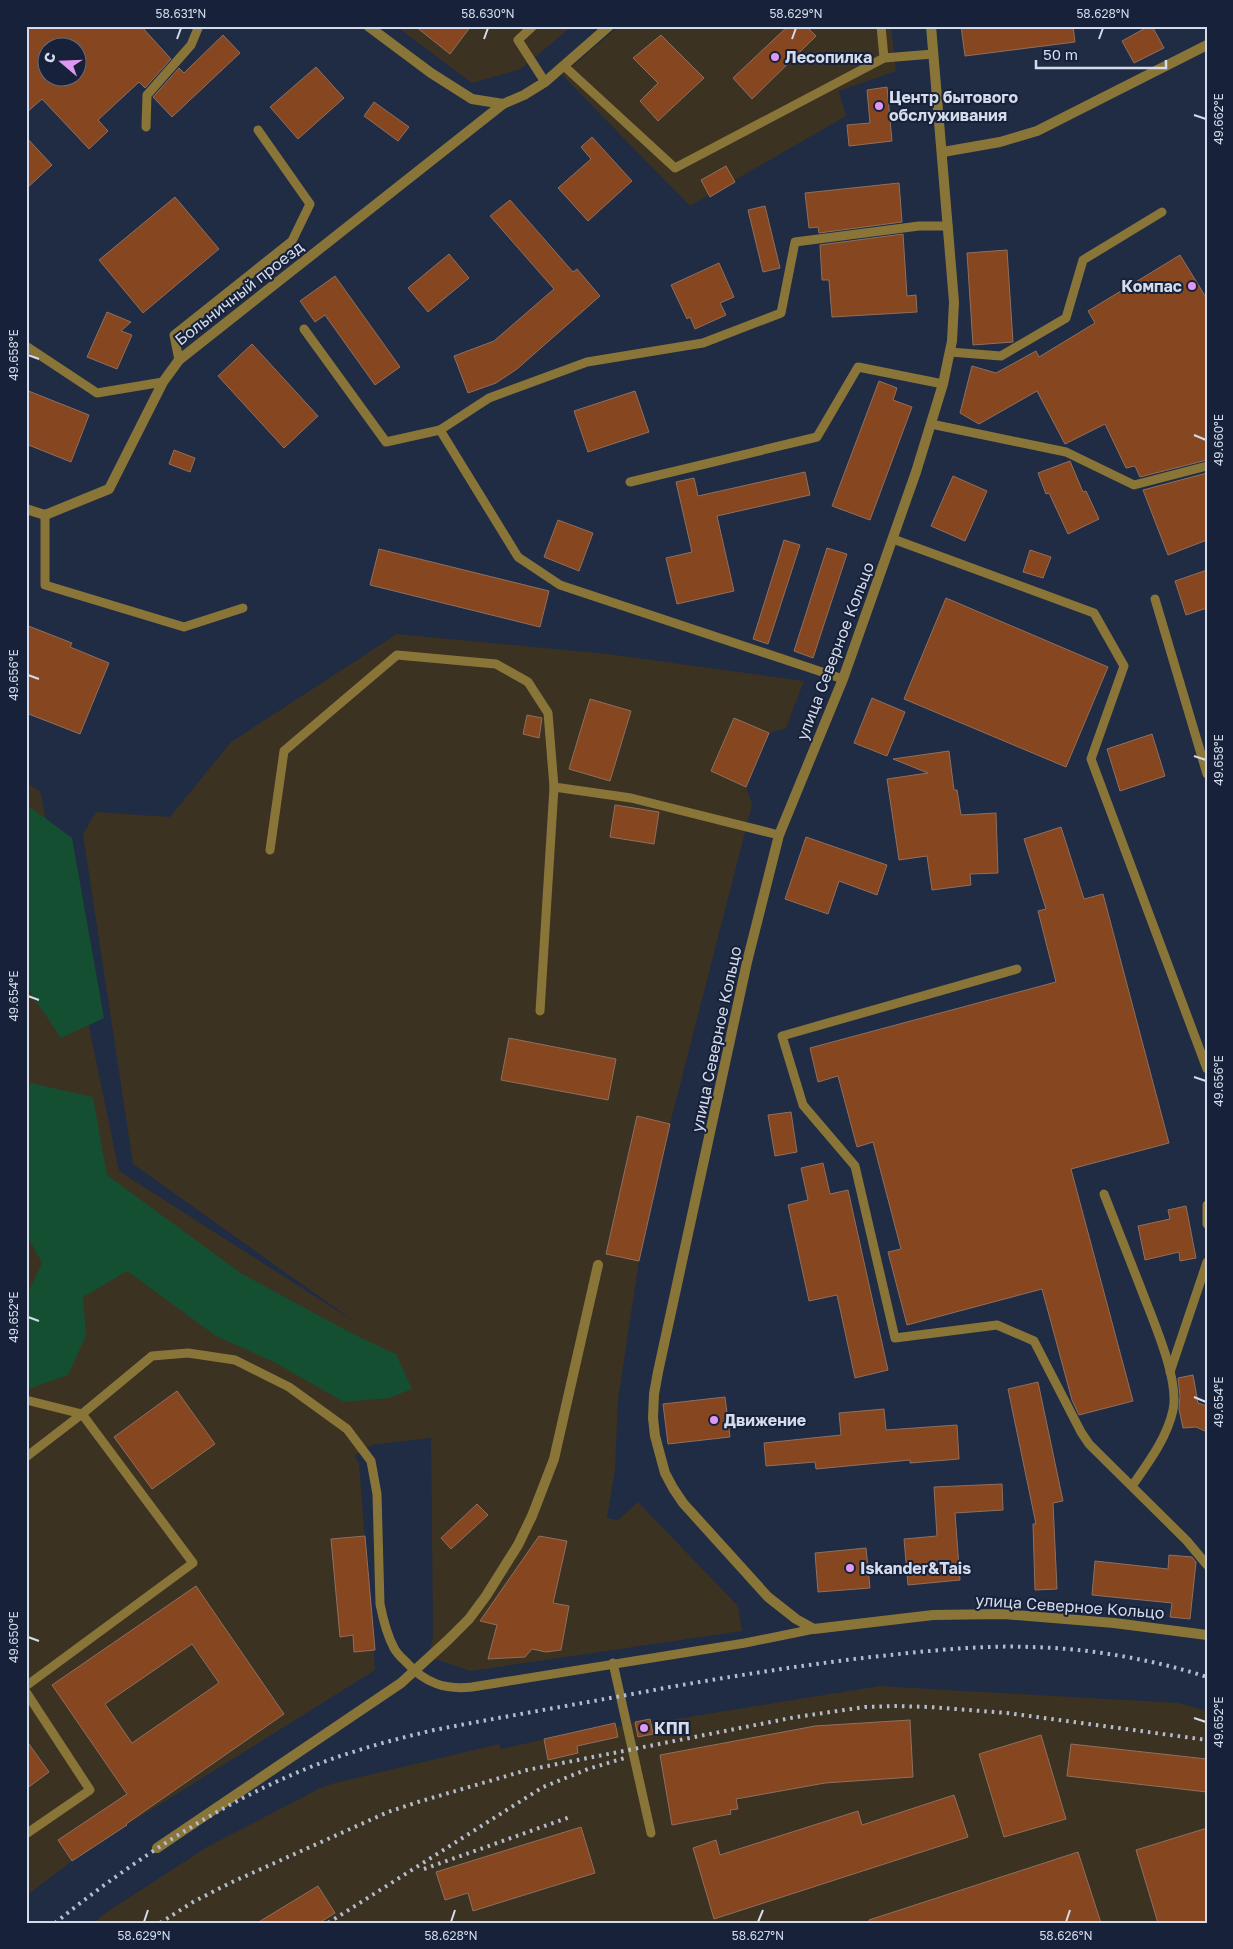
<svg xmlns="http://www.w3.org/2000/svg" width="1233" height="1949" viewBox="0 0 1233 1949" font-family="'Golos Text',sans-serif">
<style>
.industrial{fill:#3b3222}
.green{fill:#144f31}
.building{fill:#86461f;stroke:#8f6f5e;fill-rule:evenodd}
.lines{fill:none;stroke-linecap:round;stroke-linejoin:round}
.service{stroke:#8a7538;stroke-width:9}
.minor{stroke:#8a7538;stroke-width:10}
.rail{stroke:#b4bdcf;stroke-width:4;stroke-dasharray:2.5 5;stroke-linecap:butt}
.ticks{fill:none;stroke:#d4dcec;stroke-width:2}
.poi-dot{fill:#de98f2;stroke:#172139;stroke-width:2}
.labels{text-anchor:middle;stroke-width:4;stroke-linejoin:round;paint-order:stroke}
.poi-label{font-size:16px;font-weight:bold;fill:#d4dcec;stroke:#172139;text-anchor:start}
.street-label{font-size:16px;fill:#d4dcec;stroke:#172139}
.neatline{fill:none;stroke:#d4dcec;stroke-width:2}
.ticks-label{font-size:12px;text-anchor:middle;fill:#d4dcec}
</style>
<rect width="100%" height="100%" fill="#202b44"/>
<g class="industrial">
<path d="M 396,26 L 572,26 L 521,69 L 472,83 Z"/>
<path d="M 619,26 L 891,26 L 896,71 L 839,91 L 846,116 L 690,206 L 562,75 Z"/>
<path d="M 397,634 L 608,654 L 804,681 L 786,728 L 769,733 L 746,786 L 752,805 L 670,1124 L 639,1261 L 618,1400 L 615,1470 L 607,1518 L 618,1520 L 638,1502 L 738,1606 L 742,1631 L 471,1671 L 429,1657 L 433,1635 L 431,1438 L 371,1445 L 354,1456 L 359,1463 L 375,1670 L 127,1825 L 72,1861 L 26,1896 L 26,783 L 40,791 L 119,1171 L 355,1322 L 133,1164 L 83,834 L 96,812 L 170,817 L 231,742 Z"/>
<path d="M 879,1686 L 1179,1703 L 1207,1711 L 1207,1923 L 94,1923 L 104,1914 L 207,1847 L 320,1788 L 335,1783 L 499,1744 L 501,1749 L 615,1723 L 616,1727 L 650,1719 L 651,1723 Z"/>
</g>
<g class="green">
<path d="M 26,804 L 72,838 L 104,1018 L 61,1038 L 26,986 Z"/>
<path d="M 26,1082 L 93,1097 L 107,1175 L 242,1274 L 355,1335 L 396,1354 L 412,1389 L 389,1398 L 344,1402 L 274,1362 L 216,1336 L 127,1271 L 83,1297 L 86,1336 L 68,1375 L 26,1390 L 26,1297 L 42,1263 L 26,1234 Z"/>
</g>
<g class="building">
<path d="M 26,26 L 141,26 L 171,59 L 145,88 L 139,82 L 98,120 L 108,131 L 89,149 L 42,99 L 26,113 ZM 48,48 L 78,48 L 78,78 L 48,78 Z"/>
<path d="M 415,26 L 471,26 L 450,54 Z"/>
<path d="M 788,26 L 806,26 L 816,36 L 752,99 L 733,78 Z"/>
<path d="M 961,26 L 1073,26 L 1075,42 L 965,56 Z"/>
<path d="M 1149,26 L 1152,26 L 1164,48 L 1134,63 L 1122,41 Z"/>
<path d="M 223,35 L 240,53 L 172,117 L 153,97 L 179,68 L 184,73 Z"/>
<path d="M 661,35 L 704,78 L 658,121 L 640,101 L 658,83 L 633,58 Z"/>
<path d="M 316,67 L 344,98 L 298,139 L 270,107 Z"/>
<path d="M 887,87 L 892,141 L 849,146 L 847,125 L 870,123 L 867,90 Z"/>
<path d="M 374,102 L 409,127 L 398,141 L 364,116 Z"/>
<path d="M 26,137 L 52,165 L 26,189 Z"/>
<path d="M 592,137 L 632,181 L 588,221 L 558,188 L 591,159 L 581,147 Z"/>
<path d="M 726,166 L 735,182 L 710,197 L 701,180 Z"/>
<path d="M 899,183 L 902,222 L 819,233 L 818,227 L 809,228 L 805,193 Z"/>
<path d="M 175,197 L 219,249 L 143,313 L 99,260 Z"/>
<path d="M 510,200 L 573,272 L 577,269 L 600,296 L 517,369 L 496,383 L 468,393 L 454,356 L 494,341 L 554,289 L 490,216 Z"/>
<path d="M 765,206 L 780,268 L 763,272 L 748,210 Z"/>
<path d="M 903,234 L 907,296 L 916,295 L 917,312 L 832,317 L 829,280 L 822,280 L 820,245 Z"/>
<path d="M 1007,250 L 1013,342 L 973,345 L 967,253 Z"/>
<path d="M 449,254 L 469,278 L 428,312 L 408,288 Z"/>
<path d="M 1180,255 L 1207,299 L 1207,460 L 1140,477 L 1135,466 L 1126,468 L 1105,424 L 1065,444 L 1037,391 L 979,424 L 960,413 L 972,366 L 996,373 L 1036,351 L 1039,357 L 1095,323 L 1088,311 Z"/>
<path d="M 719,263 L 734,297 L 720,303 L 726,315 L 695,329 L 690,317 L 687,319 L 671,285 Z"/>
<path d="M 335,276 L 400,367 L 375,385 L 325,315 L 315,322 L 300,301 Z"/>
<path d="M 107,312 L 131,322 L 121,331 L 132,335 L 117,369 L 87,357 Z"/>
<path d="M 252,344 L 318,416 L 284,448 L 218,376 Z"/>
<path d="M 879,381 L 897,388 L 893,400 L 912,407 L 870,520 L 832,506 Z"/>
<path d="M 26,390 L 89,415 L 71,462 L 26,444 Z"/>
<path d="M 635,391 L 649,432 L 588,452 L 574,411 Z"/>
<path d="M 174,450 L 195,458 L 190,472 L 169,464 Z"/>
<path d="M 1070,461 L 1083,492 L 1086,491 L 1099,519 L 1068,534 L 1049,493 L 1046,494 L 1038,473 Z"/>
<path d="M 805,472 L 810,495 L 717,516 L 734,591 L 677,604 L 666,558 L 692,552 L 676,482 L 694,478 L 698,496 Z"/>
<path d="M 1207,473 L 1207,540 L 1168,555 L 1143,490 Z"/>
<path d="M 953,476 L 987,491 L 965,541 L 931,526 Z"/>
<path d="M 558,520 L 593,533 L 579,571 L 544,557 Z"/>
<path d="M 784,540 L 800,545 L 768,644 L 753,639 Z"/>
<path d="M 827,548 L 847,554 L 813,658 L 794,651 Z"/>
<path d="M 379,549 L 549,591 L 540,627 L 370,585 Z"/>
<path d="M 1030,550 L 1051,557 L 1043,578 L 1023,572 Z"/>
<path d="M 1207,570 L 1207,608 L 1186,615 L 1175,581 Z"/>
<path d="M 946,598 L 1108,667 L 1066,767 L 904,699 Z"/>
<path d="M 26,625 L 72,643 L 70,647 L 109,663 L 80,734 L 26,713 Z"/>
<path d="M 872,698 L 905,712 L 887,756 L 854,743 Z"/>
<path d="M 590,699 L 631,711 L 610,781 L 569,769 Z"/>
<path d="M 527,715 L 542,718 L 539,738 L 523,734 Z"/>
<path d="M 734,718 L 769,733 L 746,787 L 711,771 Z"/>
<path d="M 1152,734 L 1165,776 L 1120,791 L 1107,749 Z"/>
<path d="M 949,751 L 954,790 L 957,790 L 961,815 L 996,813 L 998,873 L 970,874 L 971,885 L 932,890 L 927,856 L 899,860 L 887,779 L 928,773 L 893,759 Z"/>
<path d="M 615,805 L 659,812 L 654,844 L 610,837 Z"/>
<path d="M 1061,827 L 1084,899 L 1103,894 L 1169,1143 L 1071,1169 L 1133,1401 L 1079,1415 L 1072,1400 L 1042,1289 L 907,1325 L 888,1252 L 901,1249 L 873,1142 L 857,1147 L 838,1076 L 818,1082 L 810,1048 L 1056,982 L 1038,911 L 1046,909 L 1024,839 Z"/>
<path d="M 806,837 L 887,865 L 877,895 L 839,881 L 828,914 L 785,899 Z"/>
<path d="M 509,1038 L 616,1059 L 608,1100 L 501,1080 Z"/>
<path d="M 791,1112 L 797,1152 L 775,1156 L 768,1115 Z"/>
<path d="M 637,1116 L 670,1124 L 639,1261 L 606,1254 Z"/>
<path d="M 823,1163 L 830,1194 L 848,1190 L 888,1370 L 855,1378 L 837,1295 L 809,1301 L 788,1205 L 808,1200 L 801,1168 Z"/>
<path d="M 1186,1206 L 1196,1258 L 1180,1261 L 1179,1252 L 1145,1260 L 1138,1226 L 1170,1219 L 1168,1210 Z"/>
<path d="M 1193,1375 L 1198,1403 L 1207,1406 L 1207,1432 L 1196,1427 L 1183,1428 L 1179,1409 L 1180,1396 L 1178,1378 Z"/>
<path d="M 1038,1382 L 1063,1501 L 1053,1503 L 1057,1589 L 1035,1590 L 1033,1524 L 1036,1524 L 1008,1389 Z"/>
<path d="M 177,1391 L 215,1444 L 152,1489 L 114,1437 Z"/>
<path d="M 725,1397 L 730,1437 L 668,1444 L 663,1404 Z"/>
<path d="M 884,1409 L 886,1430 L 957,1425 L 959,1459 L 910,1463 L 910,1460 L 816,1469 L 815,1462 L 766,1466 L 764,1443 L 841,1435 L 839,1413 Z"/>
<path d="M 1002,1484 L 1003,1510 L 955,1513 L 960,1580 L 908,1585 L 904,1539 L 937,1536 L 934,1487 Z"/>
<path d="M 477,1504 L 488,1515 L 451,1549 L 441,1538 Z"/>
<path d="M 365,1536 L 375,1650 L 354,1652 L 353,1635 L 340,1637 L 331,1539 Z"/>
<path d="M 539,1536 L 567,1541 L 553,1603 L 569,1606 L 561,1650 L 546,1652 L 532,1649 L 525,1657 L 488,1659 L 497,1625 L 480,1621 Z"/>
<path d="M 866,1548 L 870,1588 L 818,1592 L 815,1553 Z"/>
<path d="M 1169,1555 L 1192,1557 L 1196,1562 L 1190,1619 L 1170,1617 L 1172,1603 L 1092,1595 L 1095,1561 L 1168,1569 Z"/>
<path d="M 196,1586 L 284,1714 L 126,1824 L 127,1825 L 72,1861 L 58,1840 L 127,1794 L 52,1685 ZM 192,1644 L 219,1683 L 132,1743 L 105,1704 Z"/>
<path d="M 650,1719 L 653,1734 L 638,1737 L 635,1722 Z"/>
<path d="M 910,1720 L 913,1777 L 825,1783 L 736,1799 L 738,1809 L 730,1810 L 731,1814 L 672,1825 L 660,1755 L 815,1726 Z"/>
<path d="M 615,1723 L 618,1737 L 577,1746 L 578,1753 L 548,1760 L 544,1739 Z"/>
<path d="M 1041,1735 L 1066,1819 L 1004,1837 L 979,1754 Z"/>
<path d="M 26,1740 L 49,1772 L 26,1789 Z"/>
<path d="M 1071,1744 L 1207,1759 L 1207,1792 L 1067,1776 Z"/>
<path d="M 954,1795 L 968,1837 L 714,1919 L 693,1848 L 716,1840 L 720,1855 L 858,1811 L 862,1825 Z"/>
<path d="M 581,1827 L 595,1873 L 473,1911 L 468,1893 L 445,1900 L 436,1872 Z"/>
<path d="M 1207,1828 L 1207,1923 L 1158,1923 L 1136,1850 Z"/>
<path d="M 1078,1852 L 1101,1923 L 869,1923 L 869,1920 Z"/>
<path d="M 318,1886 L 335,1913 L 319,1923 L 257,1923 Z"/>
</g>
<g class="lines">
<g class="service">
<path d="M 533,26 L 518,40 L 545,82"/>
<path d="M 884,58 L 933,54"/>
<path d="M 564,66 L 675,168 L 884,58 L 881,26"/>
<path d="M 146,127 L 147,95 L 191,45 L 199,26"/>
<path d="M 304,329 L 386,442 L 440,430 L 518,557 L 560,585 L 843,679"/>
<path d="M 26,346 L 97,393 L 163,382"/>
<path d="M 950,352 L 1001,356 L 1066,318 L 1083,260 L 1162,212"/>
<path d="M 179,360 L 174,335 L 292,241 L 310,204 L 258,130"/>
<path d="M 931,424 L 1066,452 L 1134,485 L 1207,466"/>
<path d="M 440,430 L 489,398 L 587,362 L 703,343 L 781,313 L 795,242 L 919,226 L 948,226"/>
<path d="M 630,482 L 817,437 L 858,367 L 943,384"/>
<path d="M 45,515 L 45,585 L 184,627 L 243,608"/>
<path d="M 893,539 L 1094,613 L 1124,666 L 1091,759 L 1207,1069"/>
<path d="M 1155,599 L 1207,774"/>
<path d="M 270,850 L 284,751 L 397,655 L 496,664 L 528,682 L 548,713 L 554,787 L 631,798 L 779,835"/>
<path d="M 1017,969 L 782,1036 L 803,1105 L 855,1166 L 895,1338 L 997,1325 L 1034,1341 L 1081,1432 L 1089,1444 L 1187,1541 L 1207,1565"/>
<path d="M 540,1011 L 554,787"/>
<path d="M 1104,1194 C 1116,1225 1128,1256 1140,1286 C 1151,1316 1180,1379 1173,1410 C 1167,1438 1148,1463 1132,1486"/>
<path d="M 1207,1205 L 1207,1224"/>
<path d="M 1170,1372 L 1207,1262"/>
<path d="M 26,1400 L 82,1414 L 152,1356 L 188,1353 L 235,1360 L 289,1387 L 347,1429 L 371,1461 L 377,1494 L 380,1604 C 383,1619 387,1635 394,1648 C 397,1654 402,1658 407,1663 C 425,1683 445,1690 472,1687 L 745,1643 L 814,1629"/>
<path d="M 26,1457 L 82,1414 L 193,1563 L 26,1686"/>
<path d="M 613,1663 L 651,1833"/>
<path d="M 26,1692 L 90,1790 L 26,1834"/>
</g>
<g class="minor">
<path d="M 368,26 L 431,73 L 472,99 L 503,104"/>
<path d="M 931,26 L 954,302 L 952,341 L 943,384 L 916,472 L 843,679 L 779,835 L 747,962 L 658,1372 L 654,1394 L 653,1418 L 655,1436 L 665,1473 L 673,1488 L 683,1503 L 768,1597 L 796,1619 L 814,1629 L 933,1615 L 1003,1614 L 1114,1623 L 1207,1635"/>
<path d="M 943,152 L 1000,142 L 1037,131 L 1207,45"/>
<path d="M 26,509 L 45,515 L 109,489 L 163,382 L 179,360 L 503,104 L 524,95 L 545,82 L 609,26"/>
<path d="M 157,1848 L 401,1683 L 448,1640 L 469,1619 L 486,1596 L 518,1545 L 532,1516 L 554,1459 L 598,1265"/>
</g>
<g class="rail">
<path d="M 424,1869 L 570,1817"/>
<path d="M 55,1923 C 127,1865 211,1809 296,1773 C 340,1754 387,1741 434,1730 C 512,1715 591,1702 670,1687 C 740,1675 809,1664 880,1656 C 929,1651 979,1645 1029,1647 C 1087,1648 1152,1659 1207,1677"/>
<path d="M 160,1923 L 193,1902 L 230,1883 L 388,1812 L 418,1802 L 527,1770 L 796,1717 L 865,1707 L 897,1706 L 930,1707 L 1007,1713 L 1207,1740"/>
<path d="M 328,1923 L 543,1787 L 588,1769 L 628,1757"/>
</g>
</g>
<path class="ticks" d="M 177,39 L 181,28M 484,39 L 488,28M 792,39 L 796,28M 1099,39 L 1103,28M 1194,115 L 1206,119M 28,355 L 39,359M 1194,435 L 1206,440M 28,675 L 39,679M 1194,756 L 1206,760M 28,996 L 39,1000M 1194,1077 L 1206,1081M 28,1317 L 39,1321M 1194,1397 L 1206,1402M 28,1637 L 39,1641M 1194,1718 L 1206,1722M 144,1922 L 148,1910M 451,1922 L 455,1910M 758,1922 L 763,1910M 1066,1922 L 1070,1910"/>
<g class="poi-dot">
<circle cx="775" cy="57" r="5"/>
<circle cx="879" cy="106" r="5"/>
<circle cx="1192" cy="286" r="5"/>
<circle cx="714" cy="1420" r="5"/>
<circle cx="850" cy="1568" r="5"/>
<circle cx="644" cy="1728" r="5"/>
</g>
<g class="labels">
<g class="poi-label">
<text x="785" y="63">Лесопилка</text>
<text x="889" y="103">Центр бытового<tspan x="889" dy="18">обслуживания</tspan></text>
<text x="1182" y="292" text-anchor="end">Компас</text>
<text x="724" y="1426">Движение</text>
<text x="860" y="1574">Iskander&amp;Tais</text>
<text x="654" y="1734">КПП</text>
</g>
<g class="street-label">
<text transform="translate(239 293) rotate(-38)" y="6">Больничный проезд</text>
<text transform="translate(835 651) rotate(-69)" y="6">улица Северное Кольцо</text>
<text transform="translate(716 1039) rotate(-78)" y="6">улица Северное Кольцо</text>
<text transform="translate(1070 1606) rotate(4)" y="6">улица Северное Кольцо</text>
</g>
</g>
<rect width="1233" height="1949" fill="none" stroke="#172139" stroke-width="55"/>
<g transform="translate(62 62) rotate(289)"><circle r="24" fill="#172139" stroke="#636c81"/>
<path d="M0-4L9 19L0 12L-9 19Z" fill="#de98f2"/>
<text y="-8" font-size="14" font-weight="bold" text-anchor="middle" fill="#d4dcec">С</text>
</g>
<path d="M1036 60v8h130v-8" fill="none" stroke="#d4dcec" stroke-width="2.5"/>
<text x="1043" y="60" font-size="15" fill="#d4dcec" stroke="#172139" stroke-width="4" paint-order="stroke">50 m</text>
<rect x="28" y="28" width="1178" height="1894" class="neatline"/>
<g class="ticks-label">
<text x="181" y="18">58.631°N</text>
<text x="488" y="18">58.630°N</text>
<text x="796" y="18">58.629°N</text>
<text x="1103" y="18">58.628°N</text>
<text transform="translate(1219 119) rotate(-90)" y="4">49.662°E</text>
<text transform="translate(14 355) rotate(-90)" y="4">49.658°E</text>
<text transform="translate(1219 440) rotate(-90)" y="4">49.660°E</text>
<text transform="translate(14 675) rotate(-90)" y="4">49.656°E</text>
<text transform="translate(1219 760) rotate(-90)" y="4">49.658°E</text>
<text transform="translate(14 996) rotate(-90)" y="4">49.654°E</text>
<text transform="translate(1219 1081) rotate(-90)" y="4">49.656°E</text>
<text transform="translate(14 1317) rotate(-90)" y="4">49.652°E</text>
<text transform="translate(1219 1402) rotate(-90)" y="4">49.654°E</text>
<text transform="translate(14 1637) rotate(-90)" y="4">49.650°E</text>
<text transform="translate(1219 1722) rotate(-90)" y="4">49.652°E</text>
<text x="144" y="1940">58.629°N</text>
<text x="451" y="1940">58.628°N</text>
<text x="758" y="1940">58.627°N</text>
<text x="1066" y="1940">58.626°N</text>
</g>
</svg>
